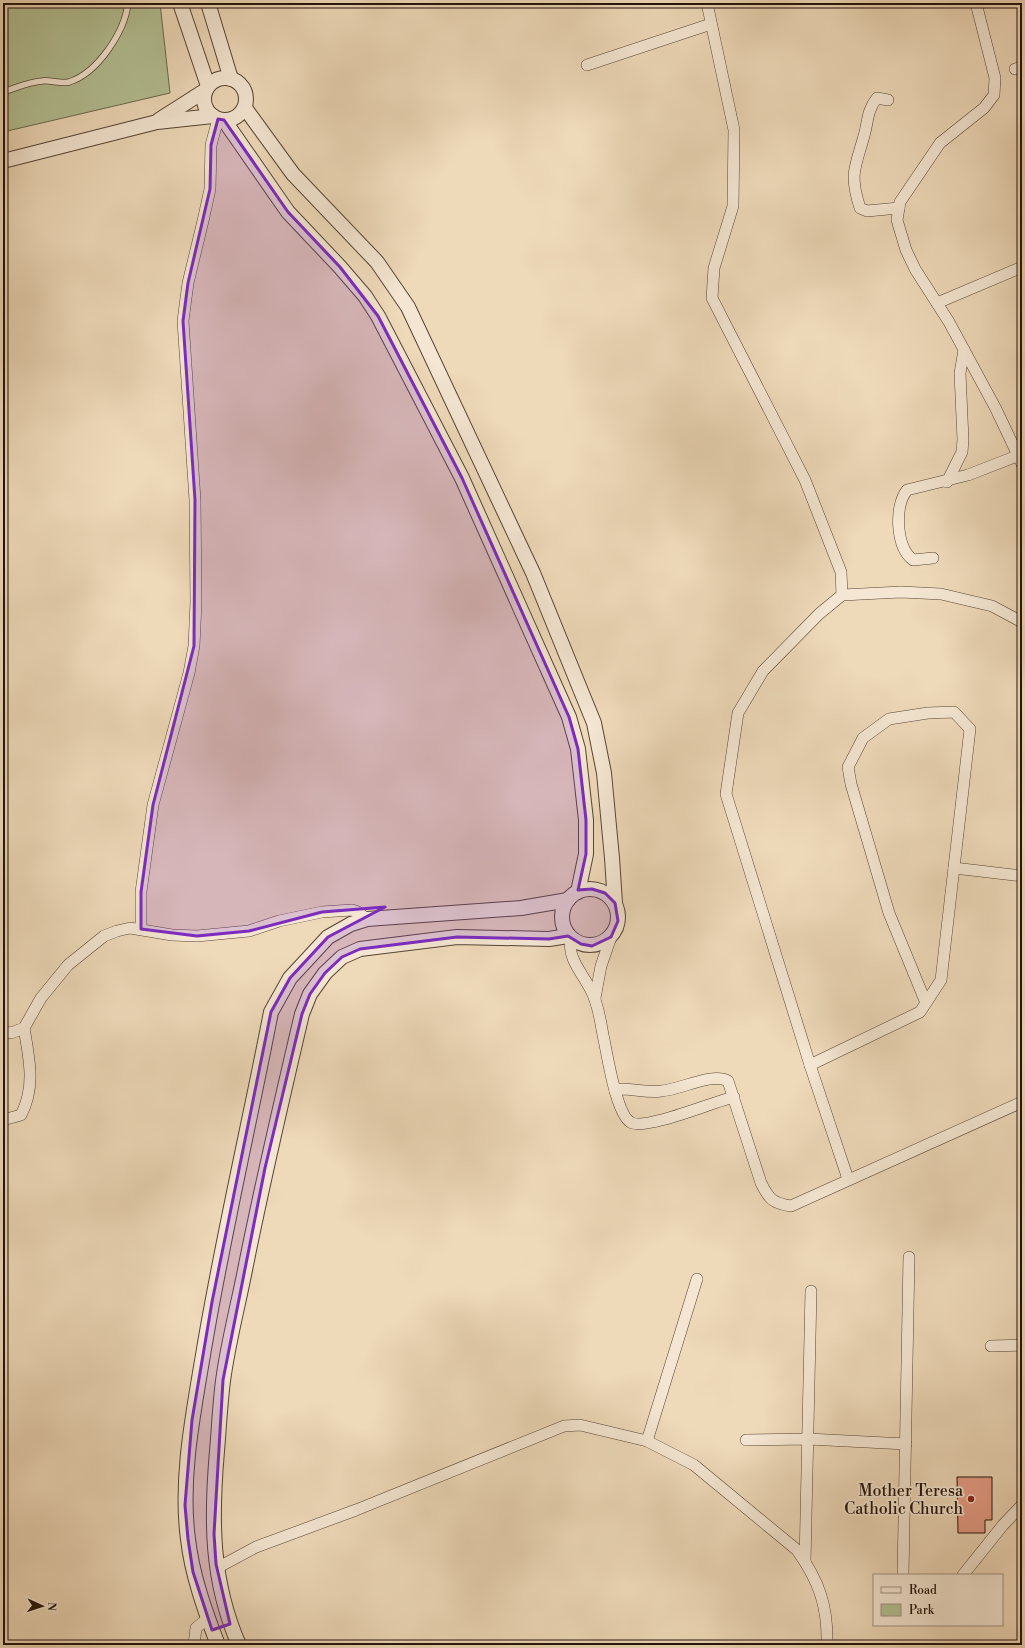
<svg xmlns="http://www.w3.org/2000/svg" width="1025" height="1648" viewBox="0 0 1025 1648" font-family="'Libre Bodoni',serif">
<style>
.green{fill:#b3c094;stroke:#6b694e}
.building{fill:#e79d88;stroke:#231209}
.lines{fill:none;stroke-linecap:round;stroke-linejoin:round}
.service-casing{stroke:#564435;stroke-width:7}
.minor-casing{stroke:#564435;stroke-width:12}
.tertiary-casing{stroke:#564435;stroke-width:16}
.service{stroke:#f4e6d2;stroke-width:5.5}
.minor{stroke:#f4e6d2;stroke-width:11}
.tertiary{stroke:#f4e6d2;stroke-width:14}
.marked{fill:#7b2cbf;fill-opacity:0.2;stroke:#7b2cbf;stroke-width:3;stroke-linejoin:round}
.poi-dot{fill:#8f2418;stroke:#f4e6d2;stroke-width:1.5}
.labels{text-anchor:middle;stroke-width:3.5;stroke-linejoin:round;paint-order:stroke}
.poi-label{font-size:16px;fill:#231209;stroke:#f4e6d2;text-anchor:end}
</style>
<rect width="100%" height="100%" fill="#eed9b9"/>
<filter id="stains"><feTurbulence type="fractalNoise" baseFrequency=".005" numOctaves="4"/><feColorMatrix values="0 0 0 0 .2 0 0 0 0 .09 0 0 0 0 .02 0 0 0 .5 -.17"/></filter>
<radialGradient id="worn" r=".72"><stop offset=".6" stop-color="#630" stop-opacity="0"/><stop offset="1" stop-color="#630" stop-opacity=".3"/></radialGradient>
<path class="green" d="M 3,3 L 160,3 L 170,93 L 3,132 Z"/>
<path class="building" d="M 957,1477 L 992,1477 L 992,1520 L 985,1520 L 985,1533 L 958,1533 Z"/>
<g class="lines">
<defs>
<path id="service" d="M 3,92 C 16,88 28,82 42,81 C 51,80 61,84 69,82 C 98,73 125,31 128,3"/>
<g id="minor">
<path d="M 707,3 L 734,130 L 733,206 L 714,268 L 712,298 L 805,480 L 841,572 L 842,595 L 819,614 L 763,671 L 738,713 L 726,794 L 810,1065 L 848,1179"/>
<path d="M 976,3 L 995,78 L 994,95 L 984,108 L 940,143 L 900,202 L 897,220 L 906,250 L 915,269 L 949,322 L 996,409 L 1022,464"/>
<path d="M 587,65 L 711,24"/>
<path d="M 1015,69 L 1022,67"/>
<path d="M 888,100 L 877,98 C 867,110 868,122 864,136 C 855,168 849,174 860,208 L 867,211 L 899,208"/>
<path d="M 937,303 L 1022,267"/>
<path d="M 947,482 L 962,452 L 963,440 L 960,373 L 964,350"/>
<path d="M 933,558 L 913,560 C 896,547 894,507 907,490 L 968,475 L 1017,456"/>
<path d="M 842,595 L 901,592 L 941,594 L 992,606 L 1022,622"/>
<path d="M 954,868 L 1022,876"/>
<path d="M 141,929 L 141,892 L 153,805 L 189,673 L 194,646 L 196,602 L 195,500 L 183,321 L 188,283 L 203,221 L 210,189 L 211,145 L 218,119"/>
<path d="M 571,939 C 566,961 589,979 595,1000 C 599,1011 601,1023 603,1035 C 607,1052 616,1117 632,1123 C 649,1129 713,1102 734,1097"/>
<path d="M 595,998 L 601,966 L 611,937"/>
<path d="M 3,1032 L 11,1033 L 24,1028 L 41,998 L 68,965 L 104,936 L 117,931 L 130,928 L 172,935 L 197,936 L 249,931 L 279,921 L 322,912 L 352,910 L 358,912 L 367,919"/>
<path d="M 810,1065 L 920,1012 L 941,980 L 970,729 L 954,712 L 928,713 L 889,719 L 863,738 L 848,767 L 851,784 L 889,913 L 926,1003"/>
<path d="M 615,1091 L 621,1089 C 634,1089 648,1093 661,1091 C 680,1090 712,1072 728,1081 L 761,1183 C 769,1199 772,1203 791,1206 L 1022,1102"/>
<path d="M 3,1120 L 21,1115 C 36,1087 29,1058 24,1028"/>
<path d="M 991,1346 L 1022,1345"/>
<path d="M 746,1440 L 808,1439 L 906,1444"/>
<path d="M 647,1441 L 697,1279"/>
<path d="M 805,1562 L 811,1291"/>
<path d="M 217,1568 L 256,1547 L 356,1510 L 564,1426 L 580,1425 L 647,1441 L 694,1465 L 797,1550 C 819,1581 828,1606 827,1645"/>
<path d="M 903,1575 L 909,1257"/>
<path d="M 963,1575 L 1003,1525 L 1022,1505"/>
<path d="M 194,1645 L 196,1628 L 208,1618"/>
</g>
<g id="tertiary">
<path d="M 180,3 L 208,86"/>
<path d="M 208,3 L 231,79"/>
<circle cx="225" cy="99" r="21"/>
<path d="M 245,108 L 293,174 L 377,262 L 408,307 L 533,573 L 594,723 L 604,773 L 612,858 L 615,903"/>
<path d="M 159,120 L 206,90"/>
<path d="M 224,120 L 288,212 L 340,267 L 365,296 L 378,316 L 462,478 L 569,717 L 578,749 L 586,820 L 586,854 L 578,892"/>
<path d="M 3,161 L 157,122 L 213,116"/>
<circle cx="590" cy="917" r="28"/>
<path d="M 218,1645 C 205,1611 192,1575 188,1539 C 180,1479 193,1415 203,1355 C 222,1240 249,1126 271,1012 L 290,978 L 328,937 L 351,924 L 367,919 L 521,908 L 568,900"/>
<path d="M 239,1645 C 211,1581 211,1520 217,1451 C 219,1428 220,1404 223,1381 C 228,1343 238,1306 245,1270 C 262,1184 282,1099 302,1014 L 310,994 L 325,973 L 342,957 L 360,949 L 457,937 L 549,939 L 568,936"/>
</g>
</defs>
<use href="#service" class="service-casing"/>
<use href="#minor" class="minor-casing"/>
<use href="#tertiary" class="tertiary-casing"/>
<use href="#service" class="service"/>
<use href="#minor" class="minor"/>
<use href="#tertiary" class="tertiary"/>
</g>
<path class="marked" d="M 218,119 L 224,120 L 288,212 L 340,267 L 378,316 L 462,478 L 569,717 L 578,749 L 586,820 L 586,854 L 578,890 L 592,889 L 605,893 L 615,903 L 618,921 L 611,937 L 592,946 L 581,944 L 568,936 L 549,939 L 457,937 L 360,949 L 342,957 L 325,973 L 310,994 L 302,1014 L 265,1168 L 223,1380 L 214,1534 L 216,1564 L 230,1624 L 212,1630 L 193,1572 L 188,1539 L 185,1505 L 192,1420 L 212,1302 L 271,1012 L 290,978 L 328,937 L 385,907 L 322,912 L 249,931 L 197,936 L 141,929 L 141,892 L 153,805 L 194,646 L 195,500 L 183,321 L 188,283 L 210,189 L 211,145 Z"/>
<circle class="poi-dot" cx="971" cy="1499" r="4"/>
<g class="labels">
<g class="poi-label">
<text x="963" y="1496">Mother Teresa<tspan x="963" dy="18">Catholic Church</tspan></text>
</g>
</g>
<rect width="1025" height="1648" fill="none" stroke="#eed9b9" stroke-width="16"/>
<rect x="4" y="4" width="1017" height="1640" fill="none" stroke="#231209" stroke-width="2"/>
<rect x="8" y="8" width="1009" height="1632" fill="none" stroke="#231209"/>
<rect x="873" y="1574" width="130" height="52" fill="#f4e6d2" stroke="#a09182"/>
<rect x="881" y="1587" width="20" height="6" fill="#f4e6d2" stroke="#a09182"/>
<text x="909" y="1594" font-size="12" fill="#231209">Road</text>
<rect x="881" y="1604" width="20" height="12" fill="#b3c094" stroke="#a09182"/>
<text x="909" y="1614" font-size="12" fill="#231209">Park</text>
<g transform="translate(42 1606) rotate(93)" stroke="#f4e6d2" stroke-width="3" paint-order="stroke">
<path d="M0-3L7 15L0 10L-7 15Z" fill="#231209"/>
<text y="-6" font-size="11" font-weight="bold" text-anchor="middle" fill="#231209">N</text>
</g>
<rect width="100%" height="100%" filter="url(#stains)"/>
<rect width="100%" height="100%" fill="url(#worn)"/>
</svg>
